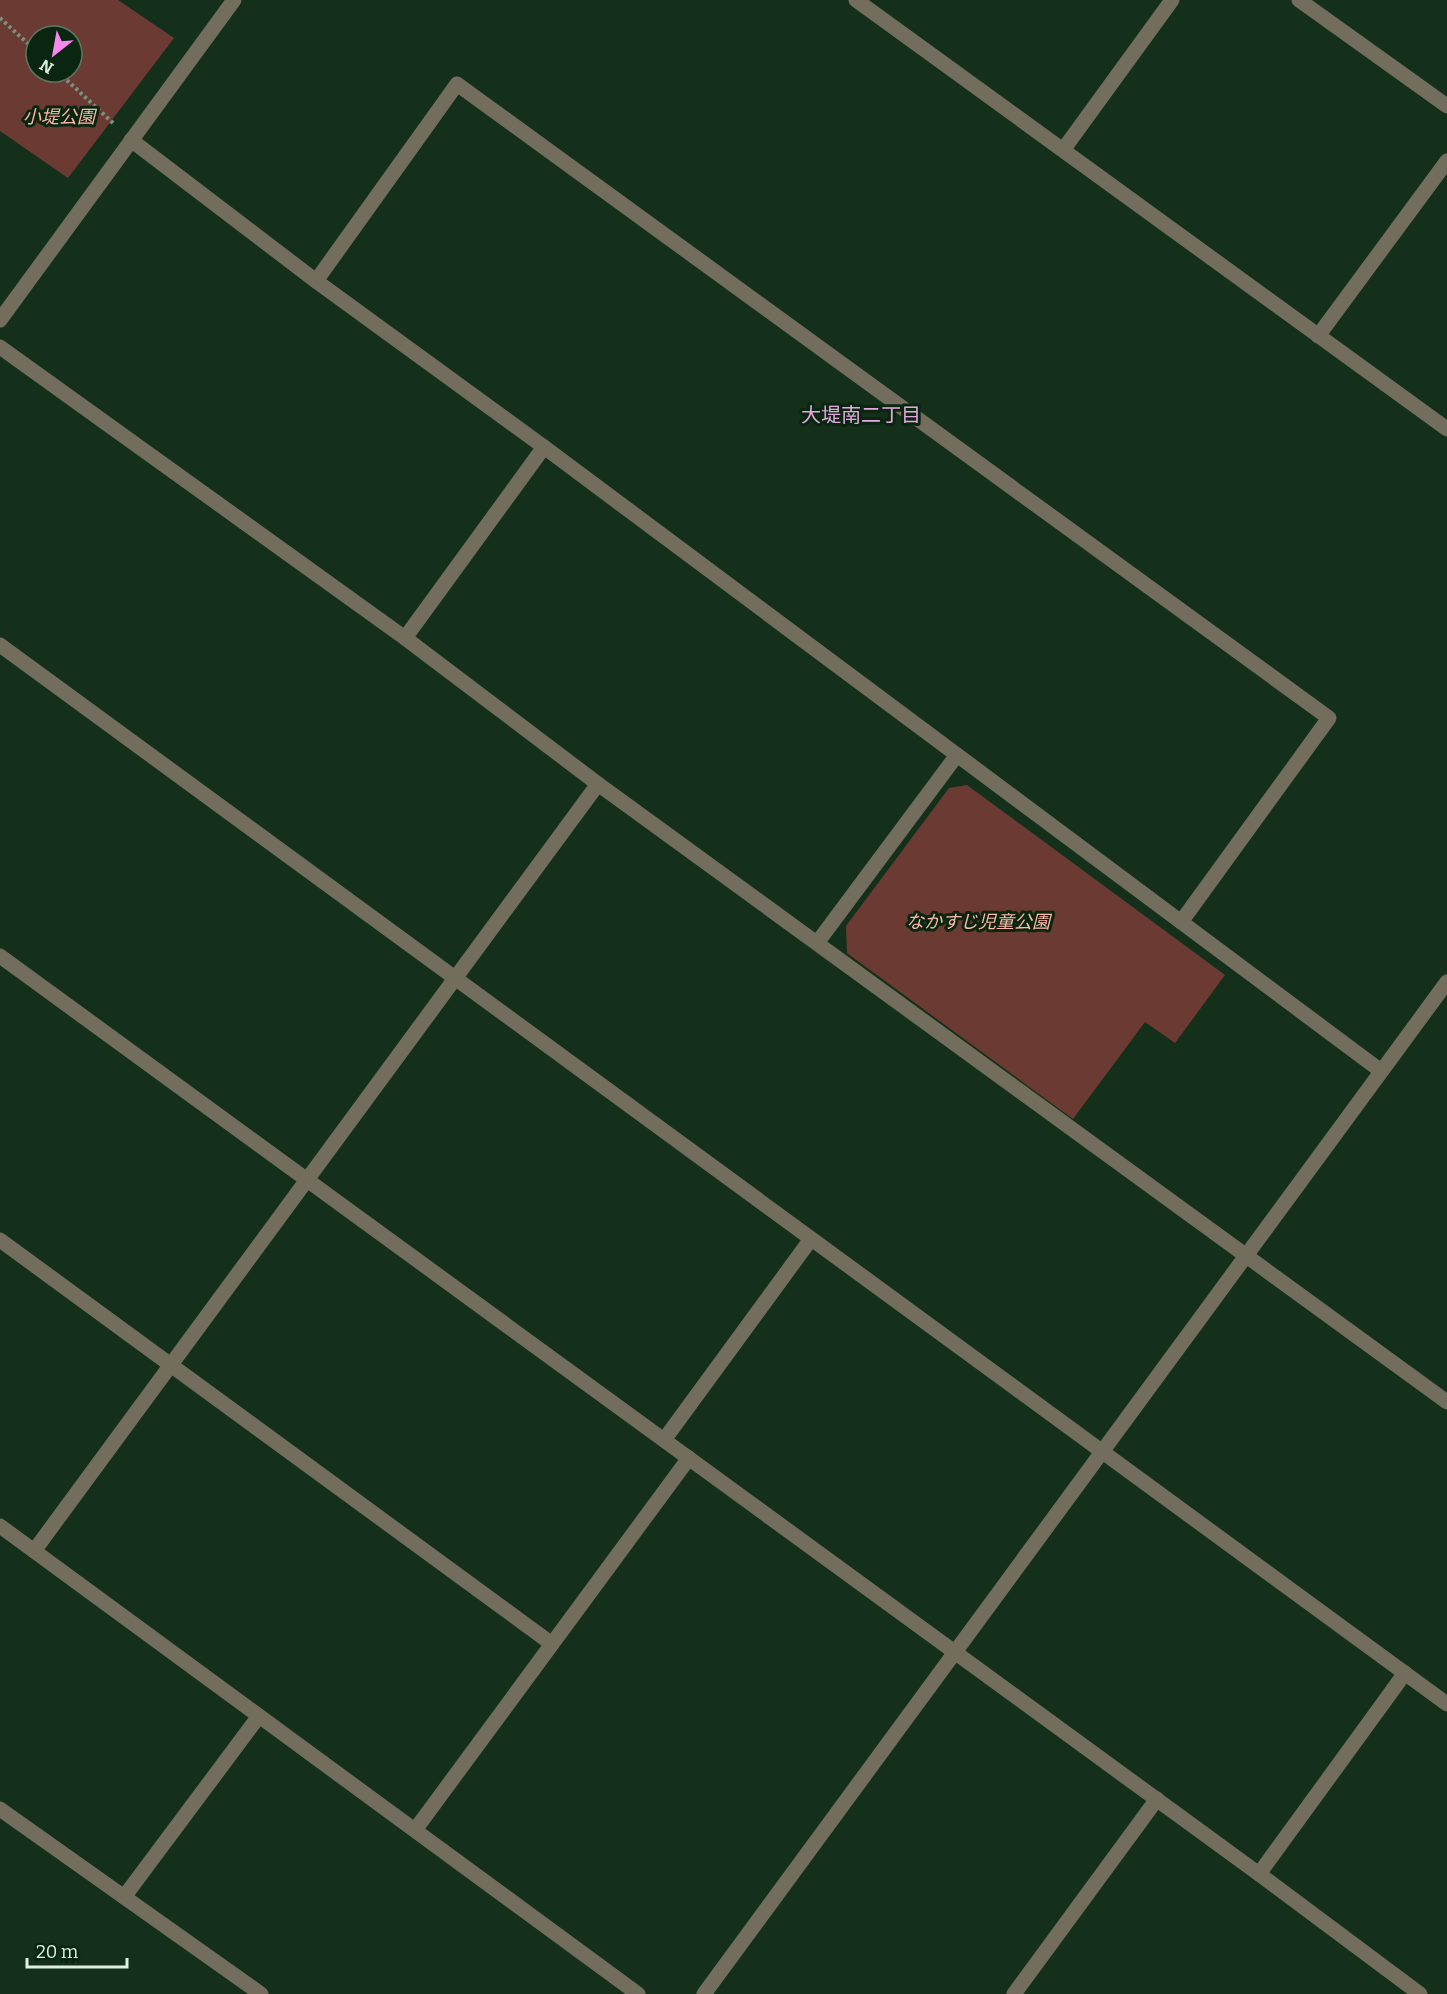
<svg xmlns="http://www.w3.org/2000/svg" width="1447" height="1994" viewBox="0 0 1447 1994" font-family="Bitter,'Noto Sans JP',serif">
<style>
.green{fill:#6b3a32;fill-rule:evenodd}
.lines{fill:none;stroke-linecap:round;stroke-linejoin:round}
.path{stroke:#7b917f;stroke-width:4;stroke-dasharray:3 3;stroke-linecap:butt}
.minor{stroke:#736d5e;stroke-width:15}
.labels{text-anchor:middle;stroke-width:6;stroke-linejoin:round;paint-order:stroke}
.park-label{font-size:18px;font-style:italic;fill:#ffb6aa;stroke:#0a2611}
.neighbourhood-label{font-size:20px;fill:#e5a9e0;stroke:#0a2611}
</style>
<rect width="100%" height="100%" fill="#14301b"/>
<g class="green">
<path d="M 0,0 L 118,0 L 174,38 L 68,178 L 0,131 ZM 36,36 L 72,36 L 72,72 L 36,72 Z"/>
<path d="M 967,785 L 1225,975 L 1175,1043 L 1145,1022 L 1073,1119 L 847,953 L 846,926 L 949,788 Z"/>
</g>
<g class="lines">
<g class="path">
<path d="M 0,18 L 36,51"/>
<path d="M 58,72 L 113,123"/>
</g>
<g class="minor">
<path d="M 856,0 L 1447,429"/>
<path d="M 1299,0 L 1447,106"/>
<path d="M 131,140 L 316,281 L 544,447 L 1381,1071"/>
<path d="M 1063,150 L 1172,0"/>
<path d="M 316,281 L 457,84 L 1329,718 L 1181,922"/>
<path d="M 0,320 L 234,0"/>
<path d="M 1318,336 L 1447,161"/>
<path d="M 0,347 L 405,638 L 598,784 L 1447,1402"/>
<path d="M 405,638 L 544,447"/>
<path d="M 0,645 L 1447,1704"/>
<path d="M 817,943 L 957,755"/>
<path d="M 0,956 L 1259,1874 L 1420,1994"/>
<path d="M 0,1240 L 552,1644"/>
<path d="M 664,1440 L 811,1239"/>
<path d="M 0,1526 L 638,1994"/>
<path d="M 34,1551 L 598,784"/>
<path d="M 0,1809 L 261,1994"/>
<path d="M 415,1830 L 689,1458"/>
<path d="M 1259,1874 L 1405,1673"/>
<path d="M 124,1897 L 259,1716"/>
<path d="M 704,1994 L 1447,982"/>
<path d="M 1014,1994 L 1157,1799"/>
</g>
</g>
<g class="labels">
<g class="park-label">
<text x="59" y="123">小堤公園</text>
<text x="978" y="928">なかすじ児童公園</text>
</g>
<g class="neighbourhood-label">
<text x="861" y="422">大堤南二丁目</text>
</g>
</g>
<g transform="translate(54 54) rotate(211)"><circle r="28" fill="#0a2611" stroke="#5f7664" stroke-width="1.5"/>
<path d="M0-4.5L10 22L0 15L-10 22Z" fill="#f589ee"/>
<text y="-9" font-size="16" font-weight="bold" text-anchor="middle" fill="#deefe0">N</text>
</g>
<path d="M27 1958v9h100v-9" fill="none" stroke="#deefe0" stroke-width="3"/>
<text x="36" y="1958" font-size="18" fill="#deefe0" stroke="#0a2611" stroke-width="4.5" paint-order="stroke">20 m</text>
</svg>
